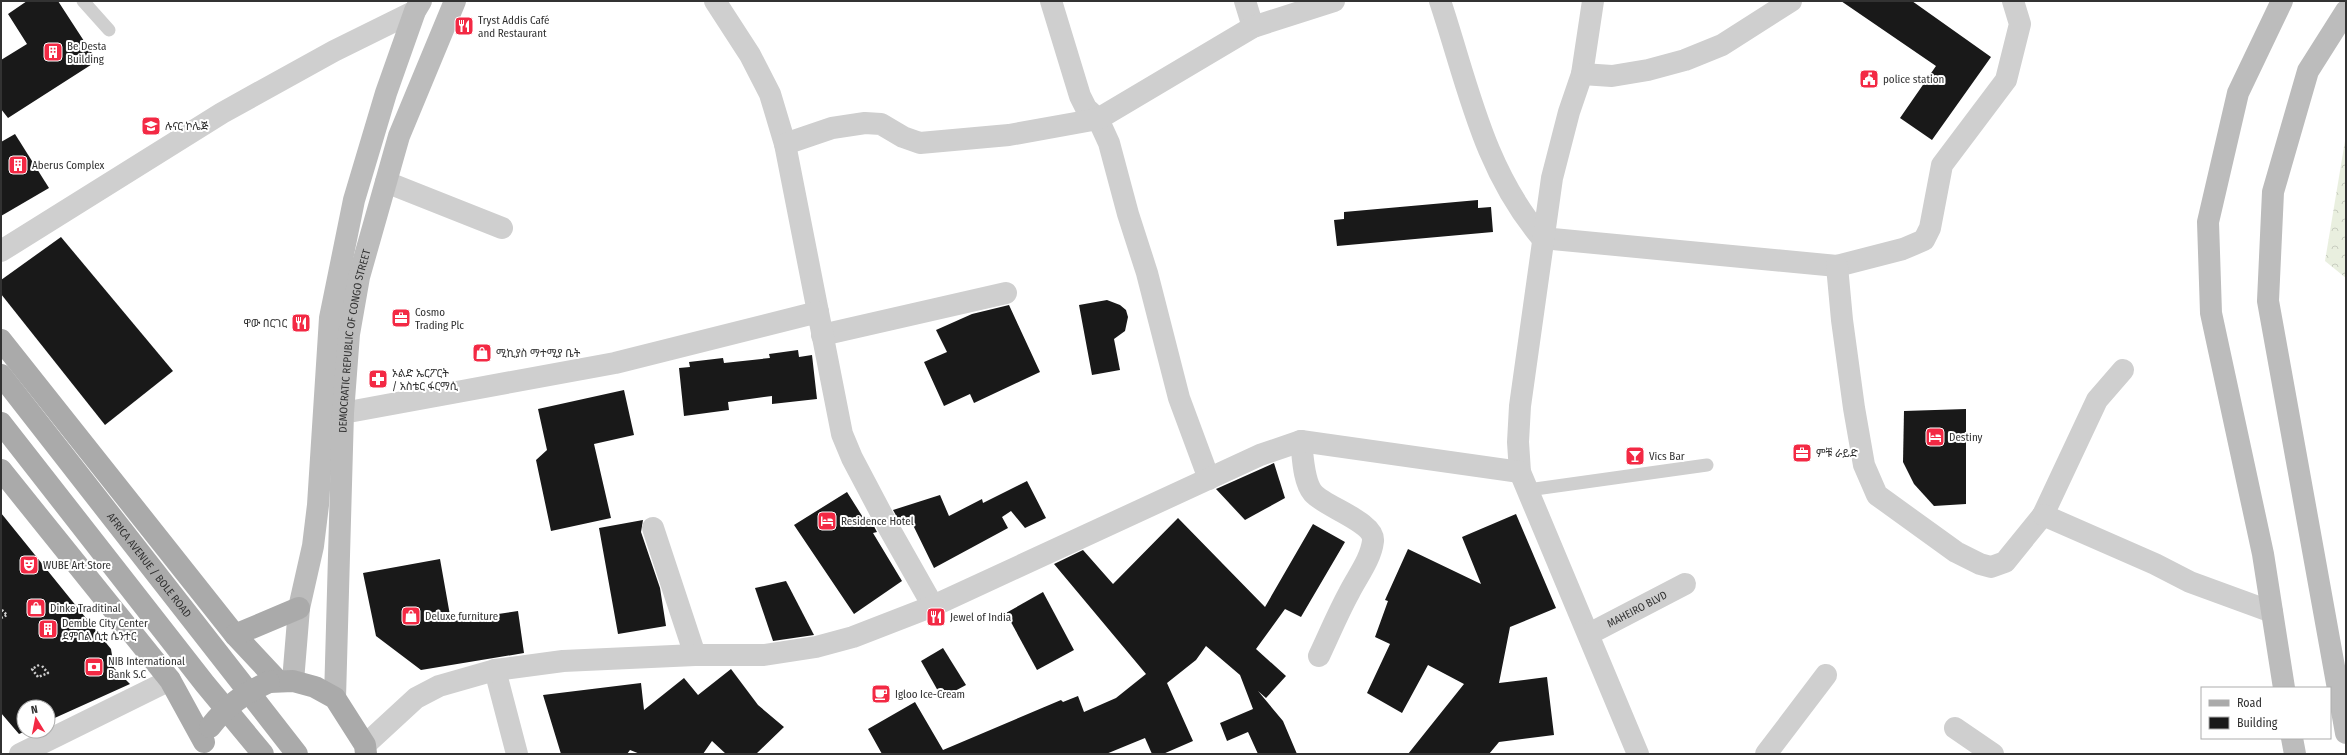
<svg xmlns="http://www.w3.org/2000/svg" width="2347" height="755" viewBox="0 0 2347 755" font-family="'Fira Sans Condensed','Noto Sans Ethiopic',sans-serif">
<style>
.forest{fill:url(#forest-crowns)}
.building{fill:#191919}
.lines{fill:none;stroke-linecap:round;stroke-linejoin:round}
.path{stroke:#cfcfcf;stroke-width:2.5;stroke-dasharray:2 2;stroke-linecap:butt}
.service{stroke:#cfcfcf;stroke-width:13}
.minor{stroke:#cfcfcf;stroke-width:22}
.secondary{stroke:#bcbcbc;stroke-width:22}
.primary{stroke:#aaa;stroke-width:22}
.primary-bridge{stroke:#aaa;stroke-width:22}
.labels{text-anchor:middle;stroke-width:4;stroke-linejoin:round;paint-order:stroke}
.poi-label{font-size:11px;fill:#323232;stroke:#fff;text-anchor:start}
.street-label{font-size:11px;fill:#323232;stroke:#fff}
</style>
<defs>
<pattern id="forest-crowns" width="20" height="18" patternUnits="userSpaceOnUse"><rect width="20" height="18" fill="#e9efdf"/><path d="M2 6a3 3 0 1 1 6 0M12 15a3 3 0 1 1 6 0" fill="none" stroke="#c8cdc0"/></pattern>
</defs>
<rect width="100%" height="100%" fill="#fff"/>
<path class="forest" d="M 2346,135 L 2346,278 L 2325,261 Z"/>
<g class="building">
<path d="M 27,1 L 58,1 L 97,61 L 8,118 L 1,109 L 1,60 L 27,44 L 8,14 Z"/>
<path d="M 1841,1 L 1912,1 L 1991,57 L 1932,140 L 1900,118 L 1936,66 Z"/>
<path d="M 15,134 L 49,188 L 1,216 L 1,142 Z"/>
<path d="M 1478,200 L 1478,208 L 1491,207 L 1493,232 L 1337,246 L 1334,220 L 1344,219 L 1344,212 Z"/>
<path d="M 61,237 L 173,371 L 105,425 L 1,294 L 1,280 Z"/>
<path d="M 1107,300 L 1120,305 L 1126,310 L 1128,317 L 1125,331 L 1114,339 L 1120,370 L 1092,375 L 1079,305 Z"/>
<path d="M 1009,305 L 1040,372 L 974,403 L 970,394 L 944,406 L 924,362 L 947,352 L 936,330 L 972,314 Z"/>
<path d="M 798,350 L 799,357 L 812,355 L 817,399 L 772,404 L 772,396 L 728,402 L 729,410 L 684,416 L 679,368 L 690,367 L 689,362 L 723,358 L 724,363 L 770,358 L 769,354 Z"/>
<path d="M 624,390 L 634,435 L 594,444 L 611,518 L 551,531 L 536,460 L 547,450 L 538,409 Z"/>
<path d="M 1966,409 L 1966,504 L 1934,506 L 1914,484 L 1903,462 L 1904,411 Z"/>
<path d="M 1274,463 L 1285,498 L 1245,520 L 1216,489 Z"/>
<path d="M 1027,481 L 1046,518 L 1025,528 L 1011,511 L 1002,517 L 1008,528 L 934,568 L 912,523 L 902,526 L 893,510 L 940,495 L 949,516 L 982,499 L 983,503 Z"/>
<path d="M 847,492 L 864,519 L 869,517 L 877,532 L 873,533 L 902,581 L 854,614 L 794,525 Z"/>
<path d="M 1,513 L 111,649 L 114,668 L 130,684 L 48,721 L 48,707 L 24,707 L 24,731 L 26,731 L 19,734 L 1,713 Z"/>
<path d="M 1516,514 L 1556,608 L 1510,627 L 1499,683 L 1547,677 L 1554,735 L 1499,742 L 1489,754 L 1408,754 L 1464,684 L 1428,665 L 1402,713 L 1367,693 L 1390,644 L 1375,637 L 1388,601 L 1385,600 L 1408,549 L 1481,584 L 1462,537 Z"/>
<path d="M 1178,518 L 1265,607 L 1313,524 L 1345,542 L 1301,617 L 1285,609 L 1256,649 L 1286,676 L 1266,698 L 1258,691 L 1283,721 L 1297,754 L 1258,754 L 1248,732 L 1227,741 L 1220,723 L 1253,709 L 1240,675 L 1206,646 L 1196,660 L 1167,683 L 1193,741 L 1163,754 L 1152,754 L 1145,738 L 1106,754 L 882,754 L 868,729 L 915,702 L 943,750 L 1061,700 L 1063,702 L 1078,696 L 1084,712 L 1116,698 L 1146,674 L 1054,564 L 1083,550 L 1113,584 Z"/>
<path d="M 643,520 L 641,532 L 660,588 L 666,626 L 618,634 L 599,528 Z"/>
<path d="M 440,559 L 451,621 L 518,611 L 524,653 L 421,670 L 376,636 L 363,573 Z"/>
<path d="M 786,581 L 814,635 L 773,641 L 755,588 Z"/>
<path d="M 1043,592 L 1074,650 L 1037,670 L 1006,613 Z"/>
<path d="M 943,648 L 966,685 L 942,698 L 921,661 Z"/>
<path d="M 731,669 L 758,705 L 784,727 L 756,754 L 726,754 L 712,741 L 703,754 L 640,754 L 630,750 L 627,754 L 561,754 L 543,695 L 641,683 L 644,710 L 684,678 L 698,695 Z"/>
</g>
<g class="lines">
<g class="path">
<path d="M 1,618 L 7,615 L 1,609"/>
<path d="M 39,665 L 32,669 L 38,677 L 48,673 L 42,666"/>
</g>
<g class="service">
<path d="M 83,1 L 109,30"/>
<path d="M 1528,490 L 1707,465"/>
</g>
<g class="minor">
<path d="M 715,1 L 750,55 L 770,94 L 785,144 L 818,312"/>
<path d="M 1051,1 L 1080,96 L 1086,108 L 1098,119 L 1109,143 L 1128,214 L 1147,273 L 1179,398 L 1209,479"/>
<path d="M 1245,1 L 1253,27"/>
<path d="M 1440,1 C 1468,85 1483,169 1542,238 L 1837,266 L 1903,249 L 1924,240 L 1930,228 L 1942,165 L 2006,80 L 2020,24 L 2013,1"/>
<path d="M 1593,1 L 1582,74 L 1569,112 L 1552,178 L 1520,406 L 1518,442 L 1520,472 L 1638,754"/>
<path d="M 1582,74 L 1612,76 L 1648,70 L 1685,60 L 1722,45 L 1791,1"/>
<path d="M 785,144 L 832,128 L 865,123 L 881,124 L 903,137 L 920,143 L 1009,135 L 1098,119 L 1253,27 L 1334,1"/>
<path d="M 386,182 L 502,228"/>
<path d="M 1,251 L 222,113 L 334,51 L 415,11"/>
<path d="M 1837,266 L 1842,320 L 1854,408 L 1864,465 L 1877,495 L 1956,552 L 1980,564 L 1991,567 L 2005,562 L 2043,515 L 2097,400 L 2123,370"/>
<path d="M 822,335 L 1006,293"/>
<path d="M 343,413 L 615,363 L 818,312 L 842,434 L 852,458 L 890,530 L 933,606"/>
<path d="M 1301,441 C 1303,456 1303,481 1313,493 C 1325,507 1375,522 1373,541 C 1371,559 1357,577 1349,593 C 1338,613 1329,635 1319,656"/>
<path d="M 2043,515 L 2155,564 L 2190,582 L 2272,612"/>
<path d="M 653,528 L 695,655"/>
<path id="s1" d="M 1589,634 L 1685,584"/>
<path d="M 495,670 L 517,754"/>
<path d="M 1955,728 L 1993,754"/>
<path d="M 365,745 L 416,698 L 439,686 L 495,670 L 563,661 L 695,655 L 764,655 L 816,647 L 853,637 L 933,606 L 1260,455 L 1301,441 L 1520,472"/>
<path d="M 20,754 L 170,680"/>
<path d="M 1766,754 L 1826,675"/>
</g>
<g class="secondary">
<path d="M 2282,1 L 2238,93 L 2208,222 L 2211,313 L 2263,554 L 2284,688"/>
<path d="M 2346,11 L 2308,71 L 2273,192 L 2268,301 L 2346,733"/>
<path d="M 293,681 L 299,608 L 313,546 L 318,505 L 330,318 L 354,200 L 386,93 L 415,11 L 421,1"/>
<path id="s2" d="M 335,698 L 343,413 L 349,334 L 359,277 L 399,136 L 455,1"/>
<path d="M 2292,738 L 2295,754"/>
</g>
<g class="primary">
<path d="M 1,340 L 235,635 L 278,681"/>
<path id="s3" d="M 1,375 L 297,754"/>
<path d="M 1,423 L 205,684 L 263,754"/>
<path d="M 1,470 L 170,680 L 204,742"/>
<path d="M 235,635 L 299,608"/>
<path d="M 269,682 L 293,681 L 315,687 L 335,698 L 365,745 L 366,754"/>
</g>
<path class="primary-bridge" d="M 210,727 C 227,705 245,693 269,682"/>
</g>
<defs>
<symbol id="restaurant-square" viewBox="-11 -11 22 22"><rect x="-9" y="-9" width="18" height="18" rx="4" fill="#f32944" stroke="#fff"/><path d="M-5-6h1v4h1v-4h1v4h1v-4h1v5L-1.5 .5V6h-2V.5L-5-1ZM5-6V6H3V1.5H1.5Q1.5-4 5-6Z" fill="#fff"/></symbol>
<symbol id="building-square" viewBox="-11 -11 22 22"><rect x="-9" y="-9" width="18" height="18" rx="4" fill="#f32944" stroke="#fff"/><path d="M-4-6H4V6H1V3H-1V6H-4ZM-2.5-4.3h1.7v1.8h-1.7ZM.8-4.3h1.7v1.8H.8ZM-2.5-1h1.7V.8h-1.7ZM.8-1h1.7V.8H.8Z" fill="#fff"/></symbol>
<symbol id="civic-square" viewBox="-11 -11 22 22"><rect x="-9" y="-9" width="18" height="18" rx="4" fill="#f32944" stroke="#fff"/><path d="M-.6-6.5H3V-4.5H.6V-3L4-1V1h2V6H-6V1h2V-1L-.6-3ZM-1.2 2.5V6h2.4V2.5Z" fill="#fff"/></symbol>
<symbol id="university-square" viewBox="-11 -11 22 22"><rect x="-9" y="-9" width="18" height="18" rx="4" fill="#f32944" stroke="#fff"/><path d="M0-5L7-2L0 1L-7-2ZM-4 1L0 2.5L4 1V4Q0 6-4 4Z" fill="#fff"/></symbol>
<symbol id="office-square" viewBox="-11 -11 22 22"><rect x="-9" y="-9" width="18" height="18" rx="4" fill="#f32944" stroke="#fff"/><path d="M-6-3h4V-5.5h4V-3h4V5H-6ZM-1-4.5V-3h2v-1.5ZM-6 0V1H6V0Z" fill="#fff"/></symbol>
<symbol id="shop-square" viewBox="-11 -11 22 22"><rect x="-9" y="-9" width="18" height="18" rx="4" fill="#f32944" stroke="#fff"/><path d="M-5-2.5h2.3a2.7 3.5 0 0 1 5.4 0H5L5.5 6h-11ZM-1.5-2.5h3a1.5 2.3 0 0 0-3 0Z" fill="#fff"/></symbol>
<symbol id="pharmacy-square" viewBox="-11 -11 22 22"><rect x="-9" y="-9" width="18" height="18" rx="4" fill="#f32944" stroke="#fff"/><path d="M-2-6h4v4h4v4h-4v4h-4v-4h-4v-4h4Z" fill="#fff"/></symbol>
<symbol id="hotel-square" viewBox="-11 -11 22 22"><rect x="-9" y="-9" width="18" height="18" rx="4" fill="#f32944" stroke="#fff"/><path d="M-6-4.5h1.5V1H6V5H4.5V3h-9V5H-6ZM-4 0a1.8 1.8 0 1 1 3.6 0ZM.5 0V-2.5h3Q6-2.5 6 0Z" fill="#fff"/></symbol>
<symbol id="bar-square" viewBox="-11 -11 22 22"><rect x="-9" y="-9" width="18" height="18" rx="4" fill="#f32944" stroke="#fff"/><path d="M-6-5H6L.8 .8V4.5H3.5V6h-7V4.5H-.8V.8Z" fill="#fff"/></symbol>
<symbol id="theatre-square" viewBox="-11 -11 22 22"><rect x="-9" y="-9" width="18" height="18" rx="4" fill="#f32944" stroke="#fff"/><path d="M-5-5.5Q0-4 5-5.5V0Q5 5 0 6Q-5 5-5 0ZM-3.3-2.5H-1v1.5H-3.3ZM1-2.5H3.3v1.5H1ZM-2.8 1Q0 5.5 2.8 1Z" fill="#fff"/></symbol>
<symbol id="bank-square" viewBox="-11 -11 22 22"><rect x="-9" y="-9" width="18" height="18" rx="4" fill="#f32944" stroke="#fff"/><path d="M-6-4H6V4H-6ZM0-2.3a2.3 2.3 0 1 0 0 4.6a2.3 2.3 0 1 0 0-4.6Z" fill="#fff"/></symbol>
<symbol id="cafe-square" viewBox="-11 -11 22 22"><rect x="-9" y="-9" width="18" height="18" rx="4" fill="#f32944" stroke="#fff"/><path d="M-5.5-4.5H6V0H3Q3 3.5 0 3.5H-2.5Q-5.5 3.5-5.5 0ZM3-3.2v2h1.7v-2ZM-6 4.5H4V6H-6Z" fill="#fff"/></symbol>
</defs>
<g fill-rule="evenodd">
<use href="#restaurant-square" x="453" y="15" width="22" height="22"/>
<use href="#building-square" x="42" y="41" width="22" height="22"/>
<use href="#civic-square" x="1858" y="68" width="22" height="22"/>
<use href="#university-square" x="140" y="115" width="22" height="22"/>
<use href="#building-square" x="7" y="154" width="22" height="22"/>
<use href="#office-square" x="390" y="307" width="22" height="22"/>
<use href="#restaurant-square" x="290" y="312" width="22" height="22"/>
<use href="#shop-square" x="471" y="342" width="22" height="22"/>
<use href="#pharmacy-square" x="367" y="368" width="22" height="22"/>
<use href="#hotel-square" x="1924" y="426" width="22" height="22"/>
<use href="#office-square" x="1791" y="442" width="22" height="22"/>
<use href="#bar-square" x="1624" y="445" width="22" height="22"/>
<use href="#hotel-square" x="816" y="510" width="22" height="22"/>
<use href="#theatre-square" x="18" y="554" width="22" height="22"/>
<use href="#shop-square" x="25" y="597" width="22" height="22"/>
<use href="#shop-square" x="400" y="605" width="22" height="22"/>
<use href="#restaurant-square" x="925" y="606" width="22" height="22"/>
<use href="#building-square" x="37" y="618" width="22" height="22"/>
<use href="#bank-square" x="83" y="656" width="22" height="22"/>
<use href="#cafe-square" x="870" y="683" width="22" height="22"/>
</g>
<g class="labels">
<g class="poi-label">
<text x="478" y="24">Tryst Addis Café<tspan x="478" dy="13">and Restaurant</tspan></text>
<text x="67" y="50">Be Desta<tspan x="67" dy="13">Building</tspan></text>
<text x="1883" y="83">police station</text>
<text x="165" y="130">ሉናር ኮሌጅ</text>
<text x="32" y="169">Aberus Complex</text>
<text x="415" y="316">Cosmo<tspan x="415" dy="13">Trading Plc</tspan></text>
<text x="287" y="327" text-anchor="end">ዋው በርገር</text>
<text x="496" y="357">ሚኪያስ ማተሚያ ቤት</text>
<text x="392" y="377">ኦልድ ኤርፖርት<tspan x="392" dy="13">/ አስቴር ፋርማሲ</tspan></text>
<text x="1949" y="441">Destiny</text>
<text x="1816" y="457">ምቹ ራይድ</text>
<text x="1649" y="460">Vics Bar</text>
<text x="841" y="525">Residence Hotel</text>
<text x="43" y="569">WUBE Art Store</text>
<text x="50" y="612">Dinke Traditinal</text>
<text x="425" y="620">Deluxe furniture</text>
<text x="950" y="621">Jewel of India</text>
<text x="62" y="627">Demble City Center<tspan x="62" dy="13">ደምበል ሲቲ ሴንተር</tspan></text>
<text x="108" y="665">NIB International<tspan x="108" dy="13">Bank S.C</tspan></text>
<text x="895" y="698">Igloo Ice-Cream</text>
</g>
<g class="street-label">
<text dy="4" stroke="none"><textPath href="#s2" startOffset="358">DEMOCRATIC REPUBLIC OF CONGO STREET</textPath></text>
<text dy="4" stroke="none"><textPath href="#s3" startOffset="241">AFRICA AVENUE / BOLE ROAD</textPath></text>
<text dy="4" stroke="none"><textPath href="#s1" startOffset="54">MAHEIRO BLVD</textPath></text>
</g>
</g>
<rect width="2347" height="755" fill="none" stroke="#323232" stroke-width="4"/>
<rect x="2201" y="687" width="130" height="52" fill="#ffffff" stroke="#adadad"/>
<rect x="2209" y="700" width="20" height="6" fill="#aaaaaa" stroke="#adadad"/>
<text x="2237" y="707" font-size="12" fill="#323232">Road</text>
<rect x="2209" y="717" width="20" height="12" fill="#191919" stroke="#adadad"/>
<text x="2237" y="727" font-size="12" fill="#323232">Building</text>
<g transform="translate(36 719) rotate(350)"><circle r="19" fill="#ffffff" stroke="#adadad"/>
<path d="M0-3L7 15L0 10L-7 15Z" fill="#f32944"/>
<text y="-6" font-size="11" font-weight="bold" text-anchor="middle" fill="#323232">N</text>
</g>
</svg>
